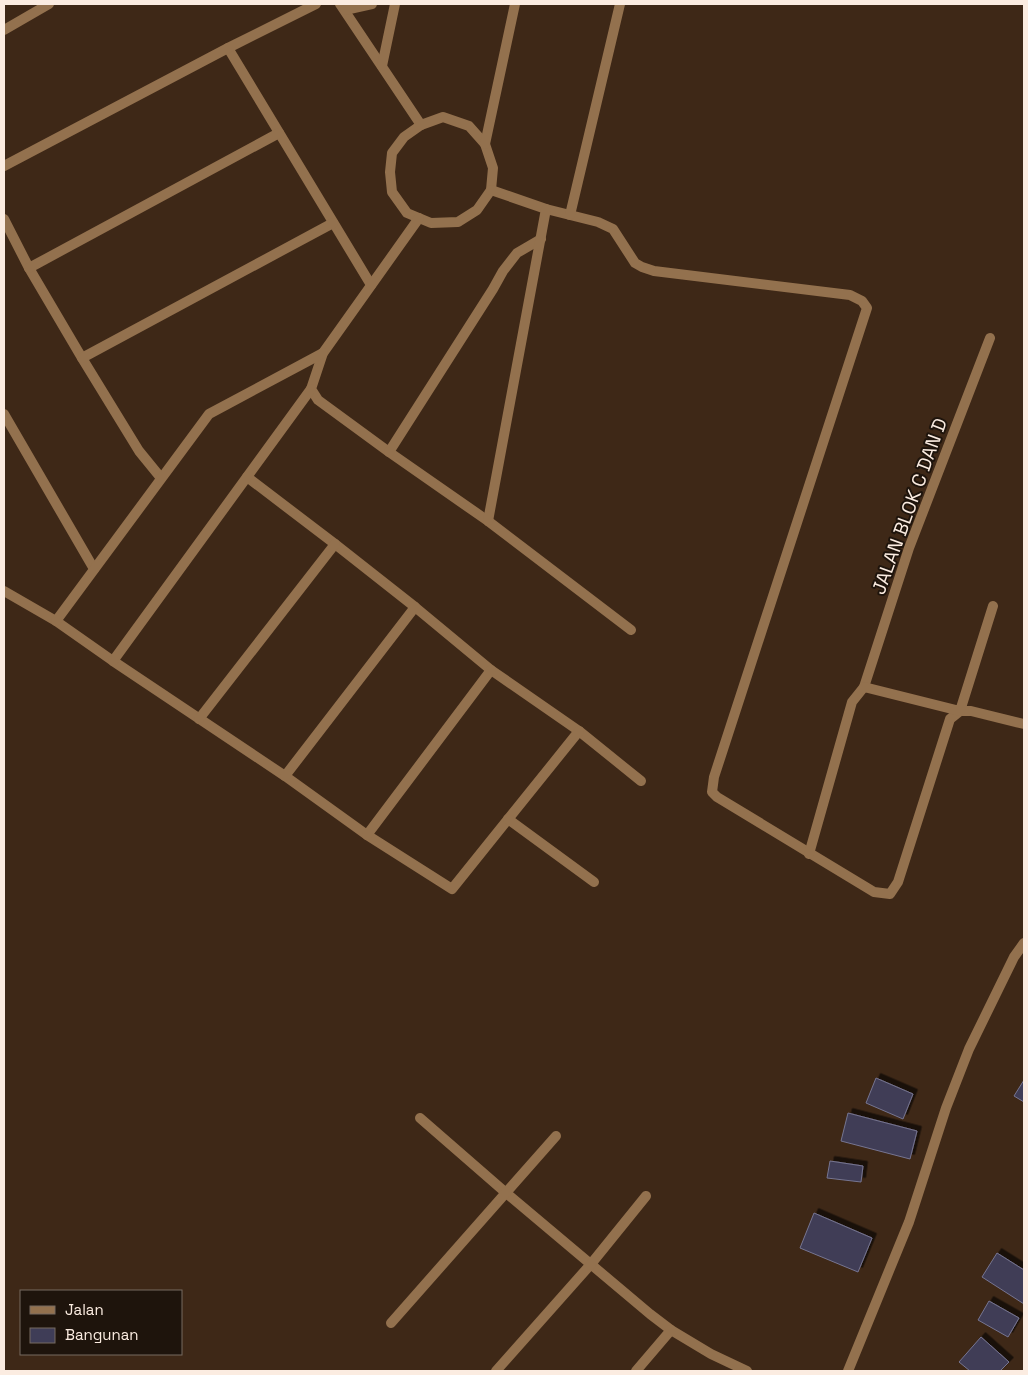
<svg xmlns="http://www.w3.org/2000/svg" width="1028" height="1375" viewBox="0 0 1028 1375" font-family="'Space Grotesk',sans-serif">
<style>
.building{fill:#3f3d57;stroke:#767591;filter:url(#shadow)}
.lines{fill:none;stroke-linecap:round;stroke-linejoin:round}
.minor{stroke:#93714e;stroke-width:10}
.labels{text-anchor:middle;stroke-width:4;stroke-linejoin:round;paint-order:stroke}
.street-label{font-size:19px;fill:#fbece1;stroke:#1e140c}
</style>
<defs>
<filter id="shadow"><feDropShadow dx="4.5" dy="-4.5" stdDeviation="0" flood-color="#0009"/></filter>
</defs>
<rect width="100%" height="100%" fill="#3e2817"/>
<g class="building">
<path d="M 876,1078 L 913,1094 L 903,1119 L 866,1103 Z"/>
<path d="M 1024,1080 L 1024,1102 L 1014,1096 Z"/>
<path d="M 848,1113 L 917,1131 L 910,1159 L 841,1141 Z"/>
<path d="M 830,1161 L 863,1166 L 861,1182 L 827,1178 Z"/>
<path d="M 814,1213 L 872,1238 L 858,1272 L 800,1248 Z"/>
<path d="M 997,1253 L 1024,1270 L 1024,1304 L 982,1277 Z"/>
<path d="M 989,1301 L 1019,1318 L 1008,1337 L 978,1320 Z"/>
<path d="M 981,1337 L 1009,1362 L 1000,1371 L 970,1371 L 959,1362 Z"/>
</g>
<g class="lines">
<g class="minor">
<path d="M 340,4 L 421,125"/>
<path d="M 345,10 L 372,4"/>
<path d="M 4,30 L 49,4"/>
<path d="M 228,48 L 371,285"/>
<path d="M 382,66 L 395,4"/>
<path d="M 443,117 L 469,126 L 485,144 L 493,168 L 491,190 L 477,210 L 458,222 L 431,223 L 407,213 L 392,192 L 390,172 L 392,153 L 404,137 L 421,125 Z"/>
<path d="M 485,144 L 515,4"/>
<path d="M 4,166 L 228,48 L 316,4"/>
<path d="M 491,190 L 546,209 L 598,222 L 613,229 L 635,263 L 642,267 L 654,271 L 850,295 L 862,301 L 867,308 L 714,777 L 712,792 L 717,797 L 874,892 L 890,894 L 898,882 L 950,719 L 960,711 L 971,711 L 1024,724"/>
<path d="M 570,215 L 620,4"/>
<path d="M 419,218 L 323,353 L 311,389 L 318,400 L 389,452 L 488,521 L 631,630"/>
<path d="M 4,219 L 29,268 L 82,358 L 139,451 L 161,478"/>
<path d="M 29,268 L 279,133"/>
<path d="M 82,358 L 333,223"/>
<path d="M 4,414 L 94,569"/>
<path d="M 389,452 L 493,289 L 503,271 L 517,253 L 541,239"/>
<path d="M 247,477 L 335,544 L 415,607 L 491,670 L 579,731 L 641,781"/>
<path d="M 488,521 L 546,209"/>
<path d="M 4,591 L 56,621 L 113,661 L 285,776 L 367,835 L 452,889 L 579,731"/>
<path d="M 56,621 L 209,414 L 323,353"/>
<path d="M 113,661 L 311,389"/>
<path d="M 864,687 L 909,548 L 990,338"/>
<path d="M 199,719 L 335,544"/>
<path d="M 285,776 L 415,607"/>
<path d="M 508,819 L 594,882"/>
<path d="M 367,835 L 491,670"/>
<path d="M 809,854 L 852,702 L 864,687 L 960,711 L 993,606"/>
<path d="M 420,1118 L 505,1192 L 650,1314 L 671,1330 L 711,1354 L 747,1371"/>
<path d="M 391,1323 L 556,1136"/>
<path d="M 496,1371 L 591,1264 L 646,1196"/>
<path d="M 636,1371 L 671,1330"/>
<path d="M 848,1371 L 909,1222 L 946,1108 L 969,1049 L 1014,957 L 1024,943"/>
</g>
</g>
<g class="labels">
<g class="street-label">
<text transform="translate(909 506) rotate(-70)" y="7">JALAN BLOK C DAN D</text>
</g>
</g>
<rect width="1028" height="1375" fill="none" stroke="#fbece1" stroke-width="10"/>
<rect x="20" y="1290" width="162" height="65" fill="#1e140c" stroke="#766a61"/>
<rect x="30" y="1306" width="25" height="8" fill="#93714e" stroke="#766a61"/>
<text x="65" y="1315" font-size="15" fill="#fbece1">Jalan</text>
<rect x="30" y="1328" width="25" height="15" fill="#3f3d57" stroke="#766a61"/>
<text x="65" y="1340" font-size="15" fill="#fbece1">Bangunan</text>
</svg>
